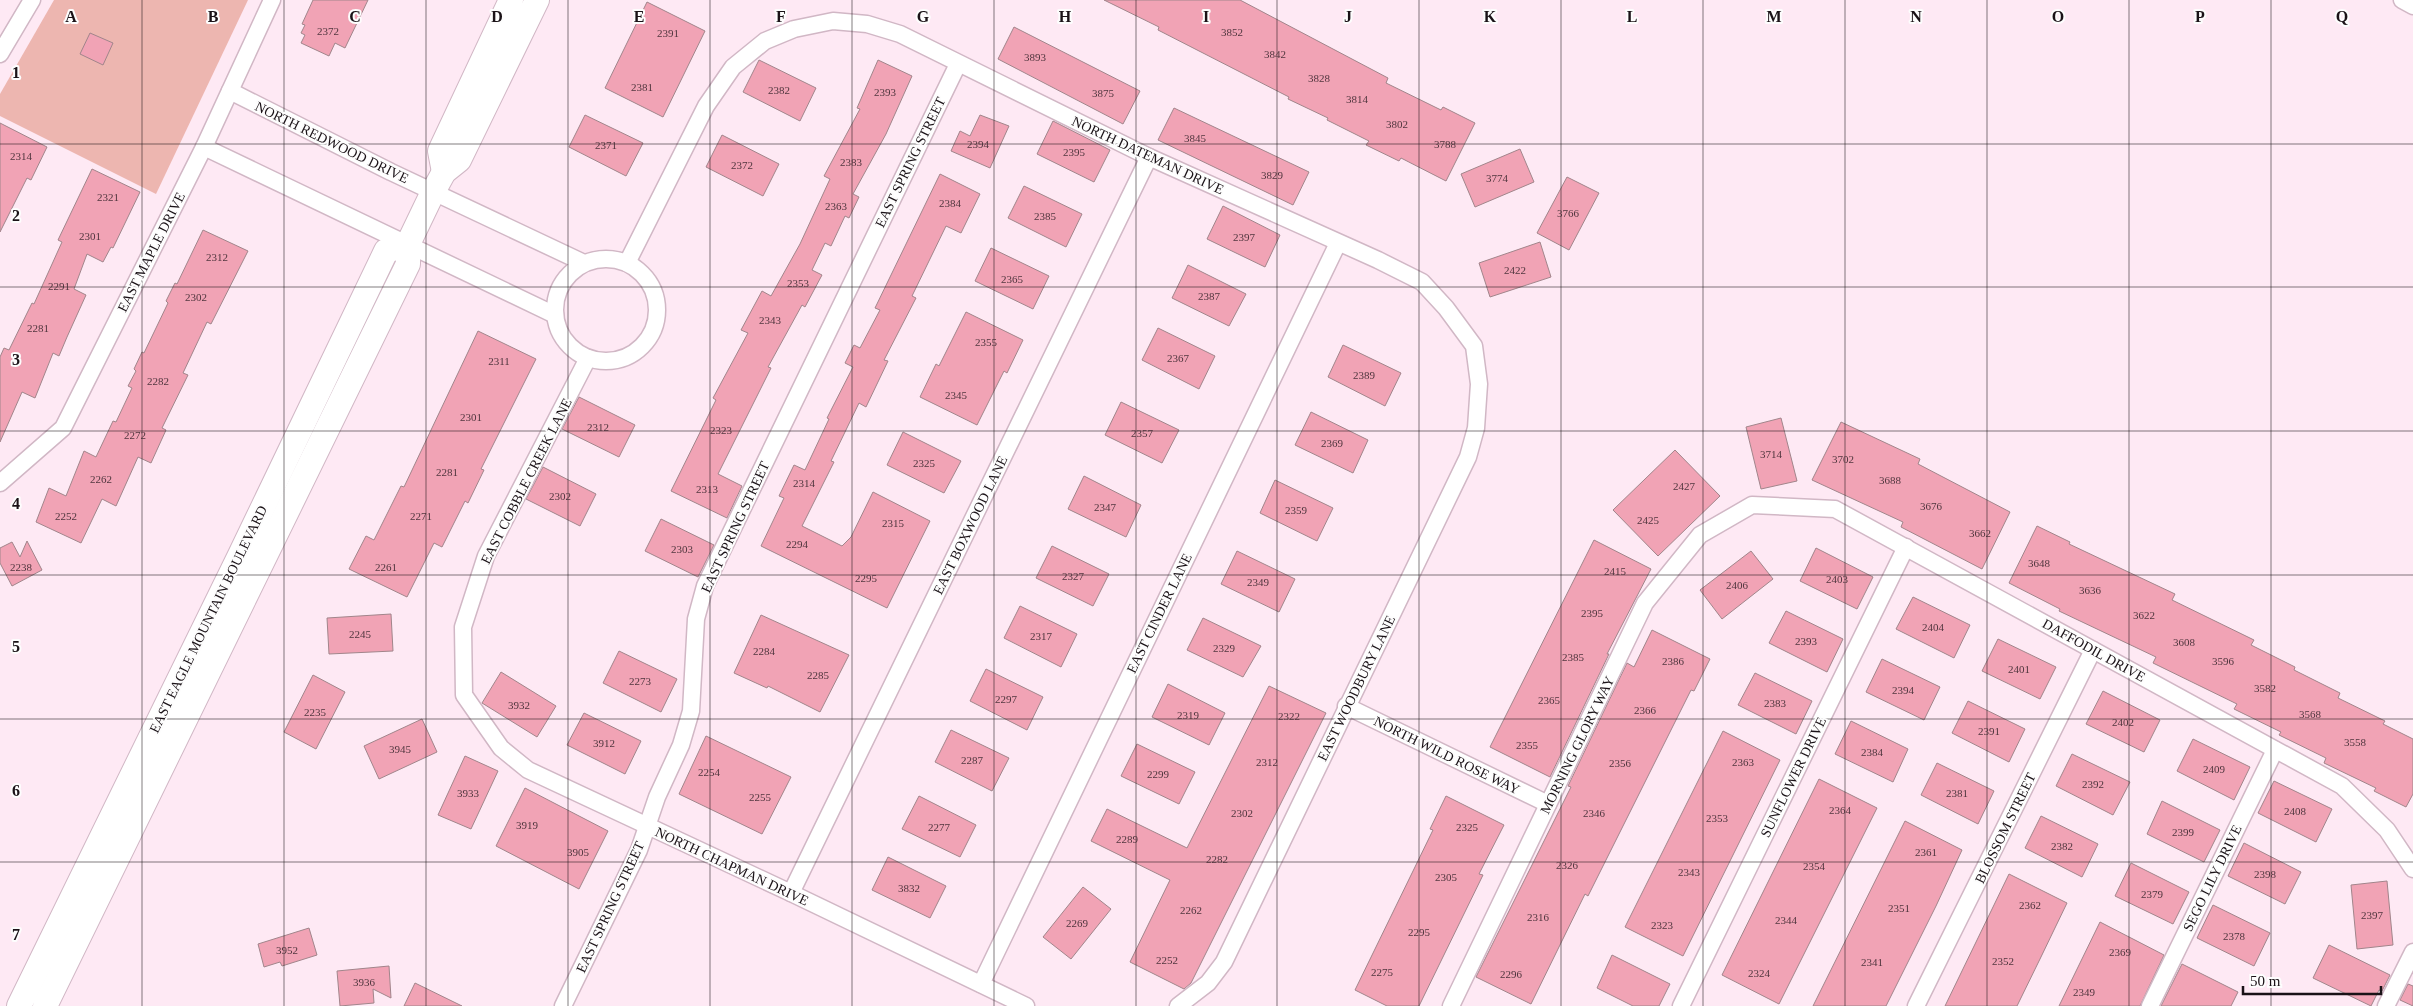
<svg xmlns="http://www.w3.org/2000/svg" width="2413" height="1006" viewBox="0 0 2413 1006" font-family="Georgia,serif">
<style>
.green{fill:#edb6b0}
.building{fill:#f1a3b5;stroke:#a1858b}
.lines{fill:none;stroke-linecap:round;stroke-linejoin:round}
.street-casing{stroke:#d1b7c5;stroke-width:19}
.secondary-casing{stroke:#d1b7c5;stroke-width:26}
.street{stroke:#fff;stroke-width:16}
.secondary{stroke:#fff;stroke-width:24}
.grid{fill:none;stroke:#1a1217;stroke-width:1;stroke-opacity:0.55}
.labels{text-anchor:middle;stroke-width:4;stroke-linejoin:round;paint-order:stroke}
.number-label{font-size:11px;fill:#50363e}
.street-label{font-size:14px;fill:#1a1217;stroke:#fdfdfd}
.grid-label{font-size:16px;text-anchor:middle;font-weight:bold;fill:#1a1217;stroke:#fdfdfd;stroke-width:4;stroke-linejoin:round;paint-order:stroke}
</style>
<rect width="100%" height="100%" fill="#fee9f4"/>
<path class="green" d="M 54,0 L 248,0 L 156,194 L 0,116 L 0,94 Z"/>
<g class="building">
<path d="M 313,0 L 368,0 L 345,48 L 335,43 L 329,56 L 301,43 L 305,35 L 301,33 L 305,25 L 302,24 Z"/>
<path d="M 1104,0 L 1240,0 L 1388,78 L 1386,83 L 1441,110 L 1443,107 L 1475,123 L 1446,181 L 1401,158 L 1399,161 L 1366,145 L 1369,141 L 1327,120 L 1328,118 L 1288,99 L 1289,97 L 1158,30 L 1159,27 Z"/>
<path d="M 647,2 L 705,31 L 663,117 L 605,88 Z"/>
<path d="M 1014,27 L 1140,91 L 1123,124 L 998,59 Z"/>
<path d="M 90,33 L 113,43 L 103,65 L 80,54 Z"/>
<path d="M 759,60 L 816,88 L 800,121 L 743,92 Z"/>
<path d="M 878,60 L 912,76 L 886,134 L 853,194 L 859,197 L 849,218 L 845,216 L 831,246 L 825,243 L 812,270 L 822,275 L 805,307 L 802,305 L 768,367 L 771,368 L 718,474 L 742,486 L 727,518 L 671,491 L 716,400 L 713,398 L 748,333 L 741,330 L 762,291 L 771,296 L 800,244 L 830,179 L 824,176 L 860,109 L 857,108 Z"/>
<path d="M 1174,108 L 1309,172 L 1293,205 L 1158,140 Z"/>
<path d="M 585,115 L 643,143 L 626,176 L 569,147 Z"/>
<path d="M 980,115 L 1009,126 L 990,168 L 951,151 L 960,131 L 970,136 Z"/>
<path d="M 1053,121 L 1110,150 L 1094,182 L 1037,154 Z"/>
<path d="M 0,123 L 47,147 L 31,180 L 27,178 L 0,232 Z"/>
<path d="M 722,135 L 779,164 L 763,196 L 706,167 Z"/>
<path d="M 1520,149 L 1534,182 L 1475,207 L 1461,174 Z"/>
<path d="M 92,169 L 140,192 L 113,248 L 111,247 L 103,262 L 87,254 L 74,289 L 86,295 L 67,337 L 59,356 L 53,353 L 35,398 L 22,392 L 0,442 L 0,357 L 4,348 L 9,350 L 32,303 L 34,304 L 62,242 L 58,240 Z"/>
<path d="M 940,174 L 980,194 L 961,233 L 946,226 L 912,296 L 916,298 L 884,360 L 888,361 L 866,407 L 859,403 L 831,461 L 834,462 L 802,526 L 842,546 L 851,537 L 873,492 L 930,521 L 887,608 L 761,546 L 784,498 L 779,496 L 794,465 L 805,470 L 829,419 L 827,418 L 853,367 L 845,363 L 854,345 L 860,348 L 880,310 L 875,308 Z"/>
<path d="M 1567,177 L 1599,193 L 1569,250 L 1537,233 Z"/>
<path d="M 1024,186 L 1082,214 L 1066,247 L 1008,218 Z"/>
<path d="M 1223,206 L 1280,235 L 1265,267 L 1207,239 Z"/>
<path d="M 203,230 L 248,251 L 211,324 L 207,322 L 183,373 L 188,375 L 162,428 L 166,430 L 151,463 L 138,457 L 116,506 L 102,499 L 81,543 L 36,522 L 49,488 L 66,496 L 84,451 L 96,457 L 113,421 L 116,422 L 132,388 L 128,386 L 136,371 L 134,369 L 142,352 L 144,353 L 168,303 L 166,301 L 175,283 L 177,284 Z"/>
<path d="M 1540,242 L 1551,277 L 1490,297 L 1479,263 Z"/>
<path d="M 991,248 L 1049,276 L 1033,309 L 975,281 Z"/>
<path d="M 1188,265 L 1246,294 L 1229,326 L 1172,298 Z"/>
<path d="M 966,312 L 1023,340 L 1007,373 L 1004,371 L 977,425 L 920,397 L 936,364 L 939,366 Z"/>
<path d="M 1158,328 L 1215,356 L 1199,389 L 1142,360 Z"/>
<path d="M 478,331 L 536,359 L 481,469 L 484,470 L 468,503 L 465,501 L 442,547 L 434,543 L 407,597 L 349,569 L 366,536 L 374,540 L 401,486 L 404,487 Z"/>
<path d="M 1343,345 L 1401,373 L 1385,406 L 1328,377 Z"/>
<path d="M 579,397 L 635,425 L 619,457 L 562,429 Z"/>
<path d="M 1121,402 L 1179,430 L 1162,463 L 1105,435 Z"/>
<path d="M 1311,412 L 1368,440 L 1353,473 L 1295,445 Z"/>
<path d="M 1781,418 L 1797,481 L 1761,489 L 1746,427 Z"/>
<path d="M 1841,422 L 1920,459 L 1918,464 L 2010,512 L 1982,569 L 1901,527 L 1903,522 L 1812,480 Z"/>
<path d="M 903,432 L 961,461 L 944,493 L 887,465 Z"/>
<path d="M 1675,450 L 1720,496 L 1658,556 L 1613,510 Z"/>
<path d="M 543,467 L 596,494 L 580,526 L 526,499 Z"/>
<path d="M 1084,476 L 1141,505 L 1126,537 L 1068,509 Z"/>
<path d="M 1275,480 L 1333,508 L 1317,541 L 1260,513 Z"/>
<path d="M 661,519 L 714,545 L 698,577 L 645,551 Z"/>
<path d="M 2037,526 L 2070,542 L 2069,544 L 2175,594 L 2172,600 L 2254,640 L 2251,645 L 2295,667 L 2294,670 L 2340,693 L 2338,698 L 2385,721 L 2383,724 L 2413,739 L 2413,794 L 2406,807 L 2374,791 L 2376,788 L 2324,763 L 2326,758 L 2279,735 L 2281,732 L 2234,709 L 2237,704 L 2153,663 L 2156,657 L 2059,611 L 2060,609 L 2009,583 Z"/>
<path d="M 1594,540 L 1651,569 L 1607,654 L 1609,654 L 1550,777 L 1490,747 Z"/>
<path d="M 27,541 L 42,570 L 12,586 L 0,563 L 0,548 L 12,542 L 20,557 Z"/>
<path d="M 1052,546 L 1109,574 L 1093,606 L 1036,578 Z"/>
<path d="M 1816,548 L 1873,577 L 1857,609 L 1800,581 Z"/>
<path d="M 1237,551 L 1295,579 L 1279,612 L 1221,584 Z"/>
<path d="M 1751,551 L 1773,579 L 1722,619 L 1700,590 Z"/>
<path d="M 1913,597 L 1970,625 L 1954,658 L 1896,629 Z"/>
<path d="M 1020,606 L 1077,634 L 1061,667 L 1004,638 Z"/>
<path d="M 1786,611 L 1843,639 L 1827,672 L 1769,643 Z"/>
<path d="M 391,614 L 393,651 L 329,654 L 327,618 Z"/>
<path d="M 761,615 L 849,655 L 820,712 L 768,686 L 767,688 L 734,673 Z"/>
<path d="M 1203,618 L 1261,646 L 1243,677 L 1187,650 Z"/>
<path d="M 1652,630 L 1710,659 L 1694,691 L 1691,690 L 1588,896 L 1585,894 L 1531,1004 L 1476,977 L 1571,787 L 1568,786 L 1627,663 L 1634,667 Z"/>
<path d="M 1998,639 L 2056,667 L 2040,699 L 1982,671 Z"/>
<path d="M 619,651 L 677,679 L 661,712 L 603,683 Z"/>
<path d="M 1882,659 L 1940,687 L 1924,720 L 1866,692 Z"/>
<path d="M 986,669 L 1043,697 L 1027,730 L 970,701 Z"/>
<path d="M 501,672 L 556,706 L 537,737 L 482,703 Z"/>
<path d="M 1755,673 L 1812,701 L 1796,734 L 1738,705 Z"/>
<path d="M 313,675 L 345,692 L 316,749 L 284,732 Z"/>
<path d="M 1168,684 L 1225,713 L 1209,745 L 1152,717 Z"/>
<path d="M 1269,686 L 1326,713 L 1191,983 L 1184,989 L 1130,962 L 1170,880 L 1091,841 L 1107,809 L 1187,848 Z"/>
<path d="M 2103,691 L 2160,720 L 2144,752 L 2086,724 Z"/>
<path d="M 1968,701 L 2025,729 L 2009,762 L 1952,733 Z"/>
<path d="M 584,713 L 641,741 L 625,774 L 567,745 Z"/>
<path d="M 422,719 L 437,752 L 379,779 L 364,746 Z"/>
<path d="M 1851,721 L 1908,749 L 1893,782 L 1835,754 Z"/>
<path d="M 951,730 L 1009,758 L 992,791 L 935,762 Z"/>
<path d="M 1723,731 L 1780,760 L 1683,956 L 1625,927 Z"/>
<path d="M 706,736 L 791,777 L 762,834 L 679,794 Z"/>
<path d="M 2193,739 L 2250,767 L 2234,800 L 2177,771 Z"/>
<path d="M 1137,744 L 1195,772 L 1179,804 L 1121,776 Z"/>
<path d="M 2072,754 L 2130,782 L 2113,815 L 2056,786 Z"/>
<path d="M 465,756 L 498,771 L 471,829 L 438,815 Z"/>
<path d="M 1937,763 L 1994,791 L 1978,824 L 1921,795 Z"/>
<path d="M 1819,779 L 1877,808 L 1779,1004 L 1722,975 Z"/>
<path d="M 2274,781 L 2332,809 L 2316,842 L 2258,813 Z"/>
<path d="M 525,788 L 608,831 L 579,889 L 496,846 Z"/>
<path d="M 919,796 L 976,825 L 960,857 L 902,829 Z"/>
<path d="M 1446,796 L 1504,825 L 1479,874 L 1483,875 L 1419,1006 L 1387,1006 L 1355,990 L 1433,830 L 1430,829 Z"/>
<path d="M 2162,801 L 2220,830 L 2204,862 L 2147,834 Z"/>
<path d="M 2041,816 L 2098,844 L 2082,877 L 2025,848 Z"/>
<path d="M 1905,821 L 1962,850 L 1936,906 L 1886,1006 L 1813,1006 Z"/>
<path d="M 2244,843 L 2301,872 L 2285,904 L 2228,876 Z"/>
<path d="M 888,857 L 946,886 L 930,918 L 872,890 Z"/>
<path d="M 2131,863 L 2189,892 L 2173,924 L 2115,896 Z"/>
<path d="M 2009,874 L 2067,903 L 2040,959 L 2017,1006 L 1945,1006 Z"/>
<path d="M 2387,881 L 2393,945 L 2357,949 L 2351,885 Z"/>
<path d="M 1083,887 L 1111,909 L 1071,959 L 1043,937 Z"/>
<path d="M 2213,905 L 2270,933 L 2254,966 L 2197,938 Z"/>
<path d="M 2100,922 L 2164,955 L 2140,1006 L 2059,1006 Z"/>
<path d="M 309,928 L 317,955 L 282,966 L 280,962 L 264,967 L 258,944 Z"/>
<path d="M 2329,945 L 2390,975 L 2382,991 L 2379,990 L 2371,1006 L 2313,978 Z"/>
<path d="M 1612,955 L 1670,984 L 1659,1006 L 1633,1006 L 1597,988 Z"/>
<path d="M 2182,964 L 2238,992 L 2231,1006 L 2161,1006 Z"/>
<path d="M 389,966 L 391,998 L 373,989 L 374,1003 L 340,1006 L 337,971 Z"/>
<path d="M 415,983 L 462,1006 L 404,1006 Z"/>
<path d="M 2408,984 L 2413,986 L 2413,1006 L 2400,1000 Z"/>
</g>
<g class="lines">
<defs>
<g id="street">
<path d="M 2402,0 L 2413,6"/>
<path d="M 0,54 L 32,0"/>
<path d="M 230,91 L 391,172 L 584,263"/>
<path d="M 204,147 L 555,315"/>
<circle cx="606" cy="310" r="51"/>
<path d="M 627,263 L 706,106 L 733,67 L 765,41 L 794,29 L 833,21 L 867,24 L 900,34 L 1149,157 L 1378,260 L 1422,282 L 1446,308 L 1474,346 L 1479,384 L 1476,428 L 1468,457 L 1224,962 L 1208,983 L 1178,1006"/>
<path d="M 588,358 L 486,556 L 463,627 L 464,695 L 501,748 L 528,770 L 791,893 L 1026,1006"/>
<path d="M 0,483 L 63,428 L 204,147 L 272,0"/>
<path d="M 1346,706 L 1548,804"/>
<path d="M 791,893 L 1149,157"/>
<path d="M 981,984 L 1338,243"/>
<path d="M 563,1006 L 639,850 L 657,797 L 681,745 L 691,711 L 696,619 L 705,586 L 958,64"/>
<path d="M 1451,1006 L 1645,603 L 1700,535 L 1752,505 L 1835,509 L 2342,786 L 2387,830 L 2413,869"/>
<path d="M 1681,1006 L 1906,547"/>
<path d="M 1916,1006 L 2093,650"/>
<path d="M 2150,1006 L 2275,750"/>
<path d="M 2386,1006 L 2413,952"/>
</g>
<g id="secondary">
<path d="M 444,172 L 440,151 L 511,0"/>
<path d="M 19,1006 L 240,555 L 386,251 L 408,244"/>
<path d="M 45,1006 L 408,264 L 408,244 L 433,192 L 444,172 L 459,160 L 537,0"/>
</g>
</defs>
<use href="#street" class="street-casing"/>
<use href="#secondary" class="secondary-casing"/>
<use href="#street" class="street"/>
<use href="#secondary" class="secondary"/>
</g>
<path class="grid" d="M 142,0 L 142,1006M 284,0 L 284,1006M 426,0 L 426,1006M 568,0 L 568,1006M 710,0 L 710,1006M 852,0 L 852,1006M 994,0 L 994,1006M 1136,0 L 1136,1006M 1277,0 L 1277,1006M 1419,0 L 1419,1006M 1561,0 L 1561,1006M 1703,0 L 1703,1006M 1845,0 L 1845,1006M 1987,0 L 1987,1006M 2129,0 L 2129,1006M 2271,0 L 2271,1006M 0,144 L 2413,144M 0,287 L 2413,287M 0,431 L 2413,431M 0,575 L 2413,575M 0,719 L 2413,719M 0,862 L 2413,862"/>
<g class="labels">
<g class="number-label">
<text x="328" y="35">2372</text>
<text x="1232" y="36">3852</text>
<text x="668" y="37">2391</text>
<text x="1275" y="58">3842</text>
<text x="1035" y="61">3893</text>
<text x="1319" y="82">3828</text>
<text x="642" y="91">2381</text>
<text x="779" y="94">2382</text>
<text x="885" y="96">2393</text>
<text x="1103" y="97">3875</text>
<text x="1357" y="103">3814</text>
<text x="1397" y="128">3802</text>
<text x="1195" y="142">3845</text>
<text x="978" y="148">2394</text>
<text x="1445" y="148">3788</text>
<text x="606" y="149">2371</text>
<text x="1074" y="156">2395</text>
<text x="21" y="160">2314</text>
<text x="851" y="166">2383</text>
<text x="742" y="169">2372</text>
<text x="1272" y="179">3829</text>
<text x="1497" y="182">3774</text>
<text x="108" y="201">2321</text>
<text x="950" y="207">2384</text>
<text x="836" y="210">2363</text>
<text x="1568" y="217">3766</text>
<text x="1045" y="220">2385</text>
<text x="90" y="240">2301</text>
<text x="1244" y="241">2397</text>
<text x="217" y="261">2312</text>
<text x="1515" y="274">2422</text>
<text x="1012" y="283">2365</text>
<text x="798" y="287">2353</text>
<text x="59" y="290">2291</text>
<text x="1209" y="300">2387</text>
<text x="196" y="301">2302</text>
<text x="770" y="324">2343</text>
<text x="38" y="332">2281</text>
<text x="986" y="346">2355</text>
<text x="1178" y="362">2367</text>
<text x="499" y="365">2311</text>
<text x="1364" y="379">2389</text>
<text x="158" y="385">2282</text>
<text x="956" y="399">2345</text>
<text x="471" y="421">2301</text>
<text x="598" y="431">2312</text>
<text x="721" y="434">2323</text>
<text x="1142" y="437">2357</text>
<text x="135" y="439">2272</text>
<text x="1332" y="447">2369</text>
<text x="1771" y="458">3714</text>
<text x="1843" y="463">3702</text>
<text x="924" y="467">2325</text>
<text x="447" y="476">2281</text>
<text x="101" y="483">2262</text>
<text x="1890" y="484">3688</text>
<text x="804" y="487">2314</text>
<text x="1684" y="490">2427</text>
<text x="707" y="493">2313</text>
<text x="560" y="500">2302</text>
<text x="1931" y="510">3676</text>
<text x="1105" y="511">2347</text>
<text x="1296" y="514">2359</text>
<text x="66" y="520">2252</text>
<text x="421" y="520">2271</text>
<text x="1648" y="524">2425</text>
<text x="893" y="527">2315</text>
<text x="1980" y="537">3662</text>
<text x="797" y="548">2294</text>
<text x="682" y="553">2303</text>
<text x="2039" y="567">3648</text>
<text x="21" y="571">2238</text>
<text x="386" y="571">2261</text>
<text x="1615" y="575">2415</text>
<text x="1073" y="580">2327</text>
<text x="866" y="582">2295</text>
<text x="1837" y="583">2403</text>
<text x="1258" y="586">2349</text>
<text x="1737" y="589">2406</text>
<text x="2090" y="594">3636</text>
<text x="1592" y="617">2395</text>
<text x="2144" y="619">3622</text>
<text x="1933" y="631">2404</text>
<text x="360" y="638">2245</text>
<text x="1041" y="640">2317</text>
<text x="1806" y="645">2393</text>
<text x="2184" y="646">3608</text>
<text x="1224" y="652">2329</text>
<text x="764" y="655">2284</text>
<text x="1573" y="661">2385</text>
<text x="1673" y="665">2386</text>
<text x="2223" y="665">3596</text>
<text x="2019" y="673">2401</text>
<text x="818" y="679">2285</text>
<text x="640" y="685">2273</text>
<text x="2265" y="692">3582</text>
<text x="1903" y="694">2394</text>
<text x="1006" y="703">2297</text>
<text x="1549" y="704">2365</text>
<text x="1775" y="707">2383</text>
<text x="519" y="709">3932</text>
<text x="1645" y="714">2366</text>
<text x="315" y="716">2235</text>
<text x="2310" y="718">3568</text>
<text x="1188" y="719">2319</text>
<text x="1289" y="720">2322</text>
<text x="2123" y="726">2402</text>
<text x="1989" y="735">2391</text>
<text x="2355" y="746">3558</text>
<text x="604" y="747">3912</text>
<text x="1527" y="749">2355</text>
<text x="400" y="753">3945</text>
<text x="1872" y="756">2384</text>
<text x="972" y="764">2287</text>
<text x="1267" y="766">2312</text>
<text x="1743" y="766">2363</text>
<text x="1620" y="767">2356</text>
<text x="2214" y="773">2409</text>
<text x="709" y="776">2254</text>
<text x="1158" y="778">2299</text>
<text x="2093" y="788">2392</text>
<text x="468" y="797">3933</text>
<text x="1957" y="797">2381</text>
<text x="760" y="801">2255</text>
<text x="1840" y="814">2364</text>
<text x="2295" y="815">2408</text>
<text x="1242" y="817">2302</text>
<text x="1594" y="817">2346</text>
<text x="1717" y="822">2353</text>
<text x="527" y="829">3919</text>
<text x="939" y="831">2277</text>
<text x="1467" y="831">2325</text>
<text x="2183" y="836">2399</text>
<text x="1127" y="843">2289</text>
<text x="2062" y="850">2382</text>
<text x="578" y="856">3905</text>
<text x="1926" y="856">2361</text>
<text x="1217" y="863">2282</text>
<text x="1567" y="869">2326</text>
<text x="1814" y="870">2354</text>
<text x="1689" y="876">2343</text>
<text x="2265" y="878">2398</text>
<text x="1446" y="881">2305</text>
<text x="909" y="892">3832</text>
<text x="2152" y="898">2379</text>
<text x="2030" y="909">2362</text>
<text x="1899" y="912">2351</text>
<text x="1191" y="914">2262</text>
<text x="2372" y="919">2397</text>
<text x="1538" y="921">2316</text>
<text x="1786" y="924">2344</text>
<text x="1077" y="927">2269</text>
<text x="1662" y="929">2323</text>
<text x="1419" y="936">2295</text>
<text x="2234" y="940">2378</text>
<text x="287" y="954">3952</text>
<text x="2120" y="956">2369</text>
<text x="1167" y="964">2252</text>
<text x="2003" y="965">2352</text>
<text x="1872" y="966">2341</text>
<text x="1382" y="976">2275</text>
<text x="1759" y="977">2324</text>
<text x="1511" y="978">2296</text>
<text x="364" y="986">3936</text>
<text x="2084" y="996">2349</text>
</g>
<g class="street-label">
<text transform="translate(332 142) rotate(26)" y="5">NORTH REDWOOD DRIVE</text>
<text transform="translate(1148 155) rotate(25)" y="5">NORTH DATEMAN DRIVE</text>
<text transform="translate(910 162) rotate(-64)" y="5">EAST SPRING STREET</text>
<text transform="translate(151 252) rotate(-63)" y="5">EAST MAPLE DRIVE</text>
<text transform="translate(526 481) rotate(-63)" y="5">EAST COBBLE CREEK LANE</text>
<text transform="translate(970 525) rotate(-64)" y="5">EAST BOXWOOD LANE</text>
<text transform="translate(735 527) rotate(-65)" y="5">EAST SPRING STREET</text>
<text transform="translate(1159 613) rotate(-64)" y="5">EAST CINDER LANE</text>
<text transform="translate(208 619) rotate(-64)" y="5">EAST EAGLE MOUNTAIN BOULEVARD</text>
<text transform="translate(2094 650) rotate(29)" y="5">DAFFODIL DRIVE</text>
<text transform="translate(1356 688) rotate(-64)" y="5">EAST WOODBURY LANE</text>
<text transform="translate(1577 745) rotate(-64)" y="5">MORNING GLORY WAY</text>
<text transform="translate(1447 755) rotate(26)" y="5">NORTH WILD ROSE WAY</text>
<text transform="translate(1793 777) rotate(-64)" y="5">SUNFLOWER DRIVE</text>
<text transform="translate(2005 828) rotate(-64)" y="5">BLOSSOM STREET</text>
<text transform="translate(732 866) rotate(25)" y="5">NORTH CHAPMAN DRIVE</text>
<text transform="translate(2212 878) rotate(-64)" y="5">SEGO LILY DRIVE</text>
<text transform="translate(610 907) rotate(-65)" y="5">EAST SPRING STREET</text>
</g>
</g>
<g class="grid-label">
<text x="71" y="22">A</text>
<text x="213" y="22">B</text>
<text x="355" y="22">C</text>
<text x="497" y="22">D</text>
<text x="639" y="22">E</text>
<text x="781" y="22">F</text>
<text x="923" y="22">G</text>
<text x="1065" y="22">H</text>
<text x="1206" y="22">I</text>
<text x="1348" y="22">J</text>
<text x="1490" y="22">K</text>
<text x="1632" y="22">L</text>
<text x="1774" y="22">M</text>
<text x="1916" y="22">N</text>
<text x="2058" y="22">O</text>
<text x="2200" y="22">P</text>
<text x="2342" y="22">Q</text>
<text x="16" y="78">1</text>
<text x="16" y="221">2</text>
<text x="16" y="365">3</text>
<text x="16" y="509">4</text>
<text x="16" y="652">5</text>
<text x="16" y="796">6</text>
<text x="16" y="940">7</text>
</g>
<path d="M2243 986v8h138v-8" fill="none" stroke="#1a1217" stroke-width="2.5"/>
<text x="2250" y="986" font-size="15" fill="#1a1217" stroke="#fdfdfd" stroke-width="4" paint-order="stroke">50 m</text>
</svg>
